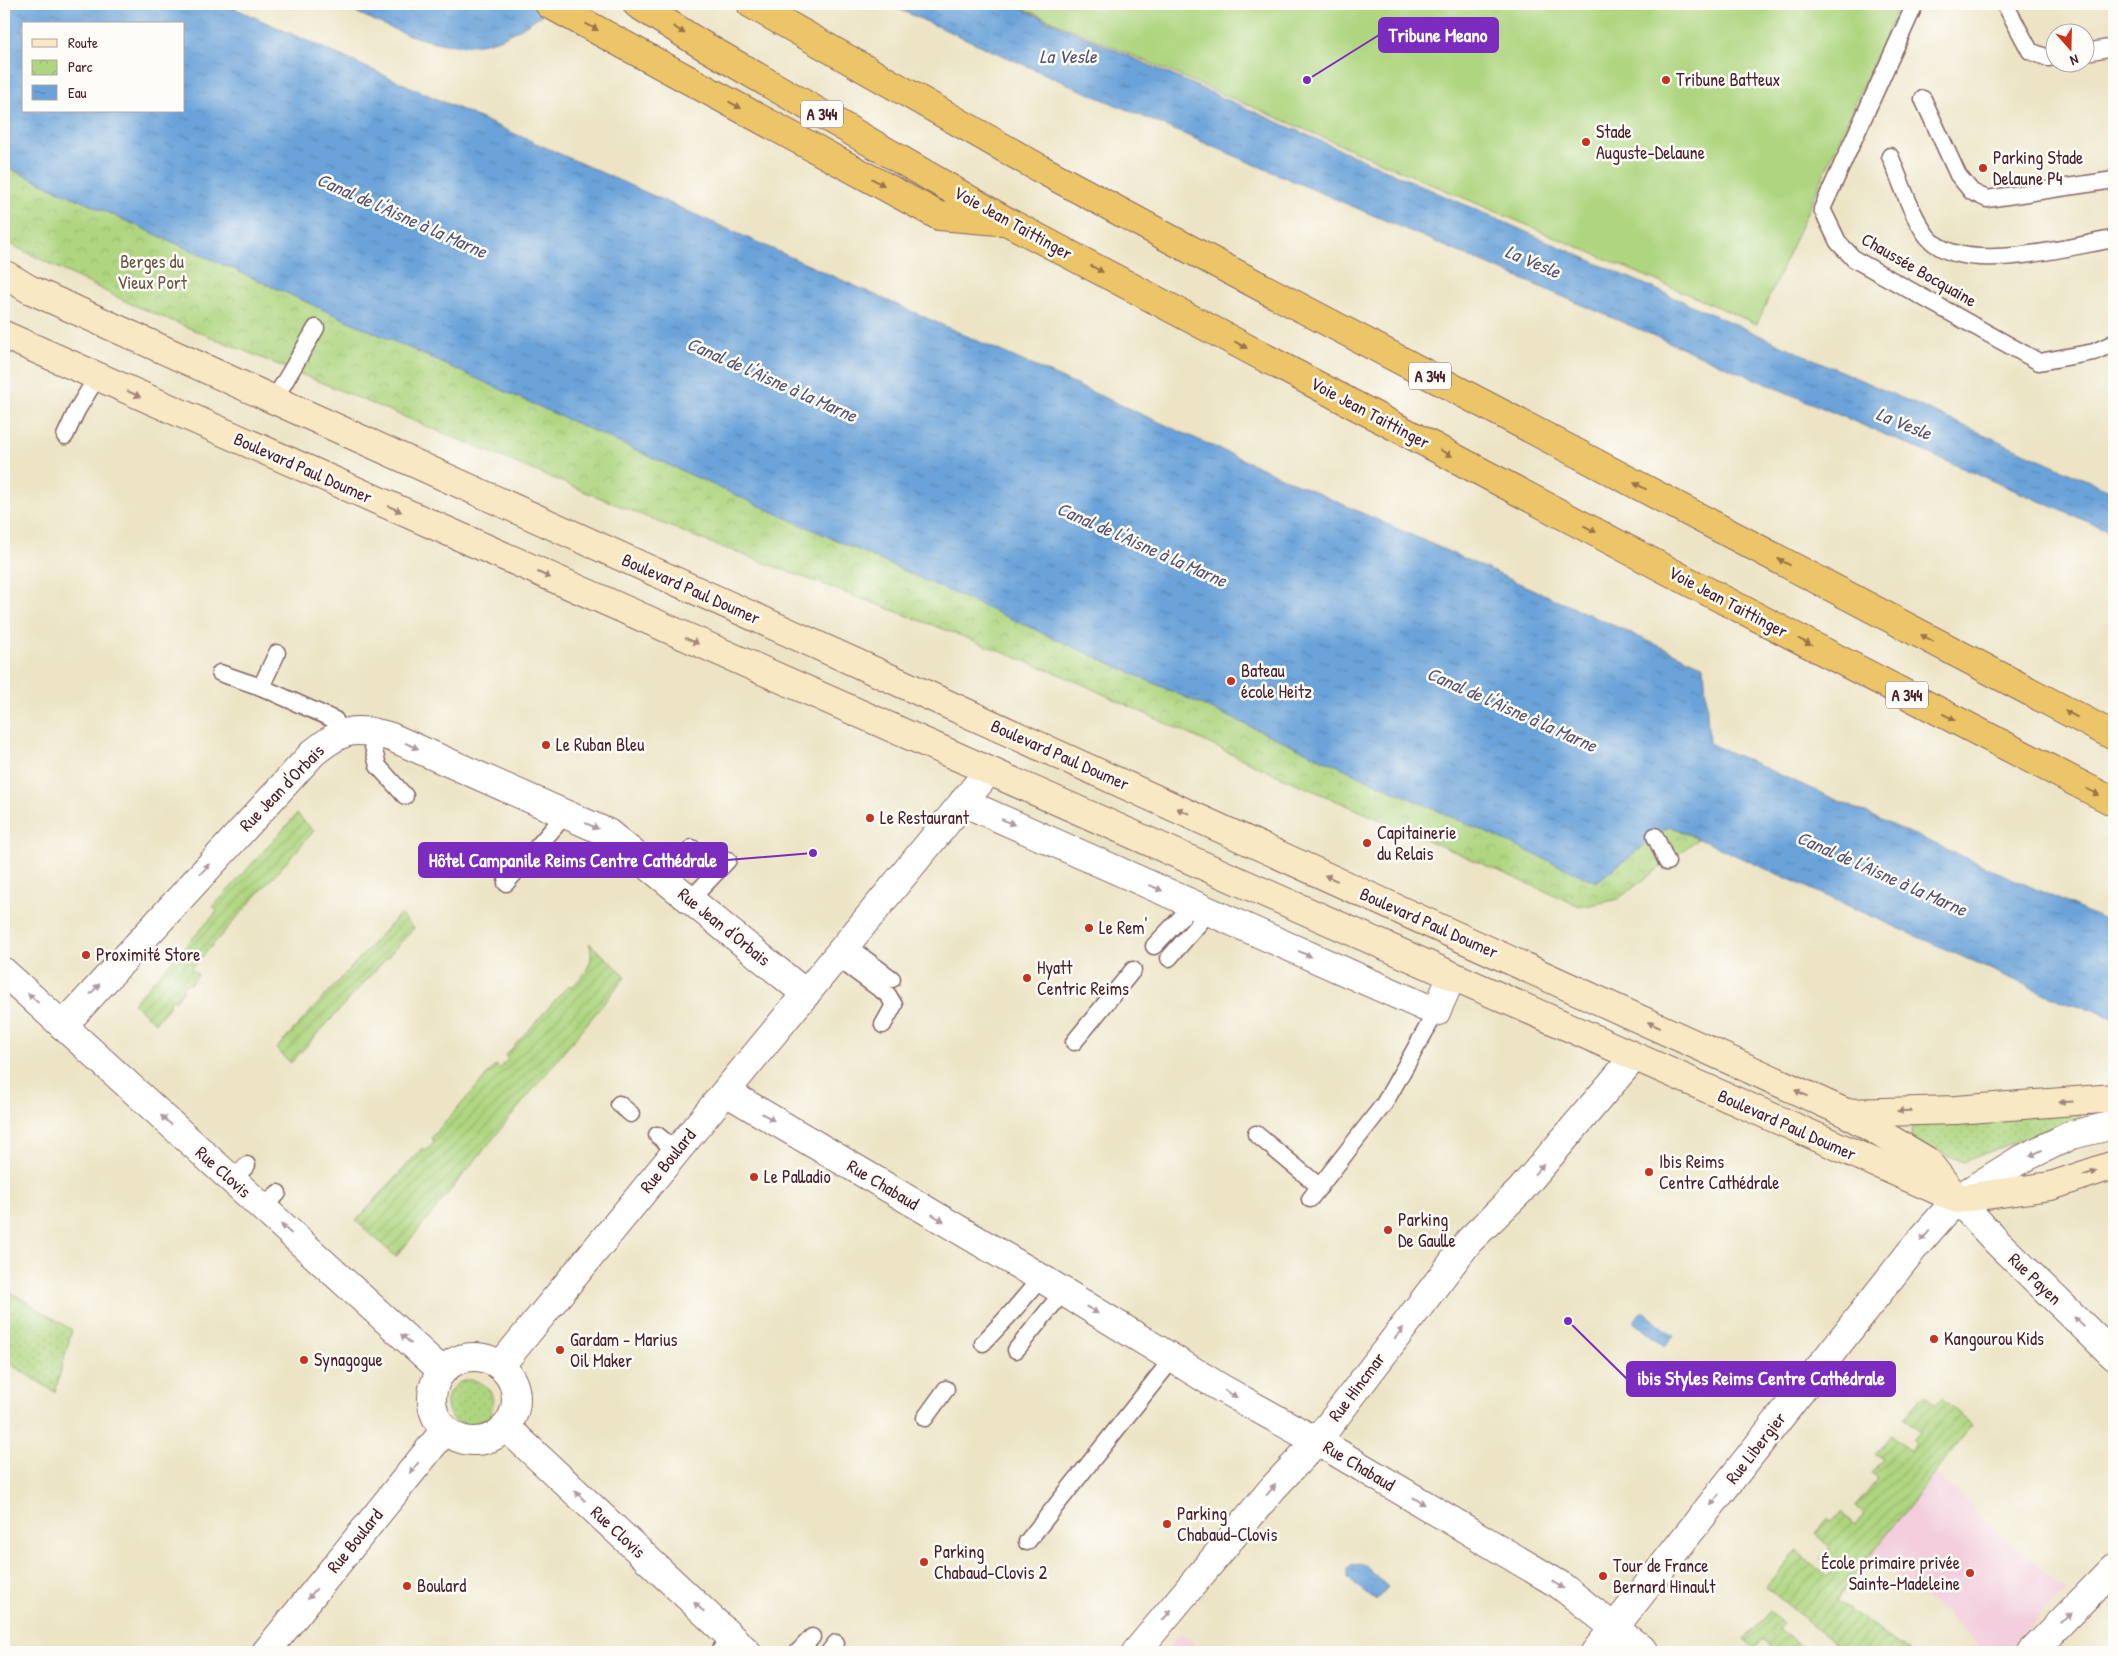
<svg xmlns="http://www.w3.org/2000/svg" width="2118" height="1656" viewBox="0 0 2118 1656" font-family="'Patrick Hand',sans-serif">
<style>
.built{fill:#f3cfde}
.grass{fill:url(#grass-dots);stroke:#7c7a55}
.park{fill:url(#park-crowns);stroke:#7c7a55}
.garden{fill:url(#garden-furrows);stroke:#7c7a55}
.pitch{fill:#aed57f;stroke:#7c7a55}
.water{fill:url(#water-ripples);stroke:#5a6182;fill-rule:evenodd}
.lines{fill:none;stroke-linecap:round;stroke-linejoin:round}
.service-casing{stroke:#836461;stroke-width:19}
.minor-casing{stroke:#836461;stroke-width:30}
.tertiary-casing{stroke:#836461;stroke-width:30}
.secondary-casing{stroke:#836461;stroke-width:30}
.motorway-casing{stroke:#836461;stroke-width:30}
.service{stroke:#fff;stroke-width:16}
.minor{stroke:#fff;stroke-width:28}
.tertiary{stroke:#fff;stroke-width:28}
.secondary{stroke:#f8e8c3;stroke-width:28}
.motorway{stroke:#edc569;stroke-width:28}
.oneway{fill:#9c724a}
.oneway2{fill:#a18477}
.oneway3{fill:#ae9aa0}
.poi-dot{fill:#c8321e;stroke:#fdfcf7;stroke-width:2}
.labels{text-anchor:middle;stroke-width:5;stroke-linejoin:round;paint-order:stroke}
.shield{fill:#fdfcf7;stroke:#806168;stroke-width:1}
.shield-label{font-size:16px;font-weight:bold;fill:#4a1f2b}
.poi-label{font-size:18px;fill:#4a1f2b;stroke:#fdfcf7;text-anchor:start}
.street-label{font-size:18px;fill:#4a1f2b;stroke:#fdfcf7}
.park-label{font-size:18px;fill:#685644;stroke:#fdfcf7}
.water-label{font-size:19px;font-style:italic;fill:#575471;stroke:#fdfcf7}
.leader{fill:none;stroke:#7b2cbf;stroke-width:2}
.callout-dot{fill:#7b2cbf;stroke:#fdfcf7;stroke-width:2}
.callout{fill:#7b2cbf;stroke:#7b2cbf;stroke-width:2}
.callout-label{font-size:19px;text-anchor:middle;font-weight:bold;fill:#fff}
</style>
<defs>
<pattern id="grass-dots" width="8" height="8" patternUnits="userSpaceOnUse" patternTransform="scale(1.25)"><rect width="8" height="8" fill="#aed57f"/><path d="M2 2h.1M6 6h.1" fill="none" stroke="#97b66e" stroke-width="1.8" stroke-linecap="round"/></pattern>
<pattern id="park-crowns" width="20" height="18" patternUnits="userSpaceOnUse" patternTransform="scale(1.25)"><rect width="20" height="18" fill="#aed57f"/><path d="M2 6a3 3 0 1 1 6 0M12 15a3 3 0 1 1 6 0" fill="none" stroke="#97b66e"/></pattern>
<pattern id="garden-furrows" width="10" height="10" patternUnits="userSpaceOnUse" patternTransform="scale(1.25)"><rect width="10" height="10" fill="#aed57f"/><path d="M-1 1l2-2M0 10L10 0M9 11l2-2" fill="none" stroke="#97b66e"/></pattern>
<pattern id="water-ripples" width="26" height="14" patternUnits="userSpaceOnUse" patternTransform="scale(1.25)"><rect width="26" height="14" fill="#6aa3d9"/><path d="M2 4q2-2 4 0t4 0M15 11q2-2 4 0t4 0" fill="none" stroke="#5984b0"/></pattern>
</defs>
<rect width="100%" height="100%" fill="#fdfcf7"/>
<filter id="ink" filterUnits="userSpaceOnUse"><feTurbulence type="fractalNoise" baseFrequency=".02" numOctaves="2"/><feDisplacementMap in="SourceGraphic" scale="10" xChannelSelector="R" yChannelSelector="G"/><feConvolveMatrix kernelMatrix="1 2 1 2 8 2 1 2 1" color-interpolation-filters="sRGB"/></filter>
<filter id="wash" filterUnits="userSpaceOnUse"><feTurbulence type="fractalNoise" baseFrequency=".0096" numOctaves="4" result="noise"/><feDisplacementMap in="SourceGraphic" scale="20" xChannelSelector="R" yChannelSelector="G"/><feGaussianBlur stdDeviation="1.12" result="paint"/><feColorMatrix in="noise" values="0 0 0 0 0 0 0 0 0 0 0 0 0 0 0 0 0 1.4 0 .05"/><feComposite in="paint" operator="in"/></filter>
<g filter="url(#wash)">
<rect width="100%" height="100%" fill="#ece4c5"/>
<g class="built">
<path d="M 1935,1473 L 1974,1508 L 1972,1511 L 2066,1590 L 2005,1652 L 1984,1652 L 1946,1614 L 1871,1555 Z"/>
<path d="M 1181,1633 L 1204,1652 L 1165,1652 Z"/>
</g>
<g class="grass">
<path d="M 2080,1112 L 2080,1117 L 2076,1120 L 2065,1122 L 1963,1162 L 1911,1140 L 1912,1122 Z"/>
<path d="M 4,1288 L 72,1330 L 55,1392 L 4,1360 Z"/>
<circle cx="470" cy="1403" r="23"/>
</g>
<path class="park" d="M 4,166 L 1596,881 L 1670,826 L 1698,839 L 1618,899 L 1582,907 L 1270,772 L 1073,680 L 954,633 L 695,537 L 131,304 L 4,241 Z"/>
<g class="garden">
<path d="M 297,814 L 314,831 L 191,969 L 198,975 L 189,985 L 187,983 L 182,989 L 183,991 L 175,1001 L 173,999 L 168,1004 L 170,1006 L 155,1023 L 133,1003 L 215,914 L 217,911 L 213,907 Z"/>
<path d="M 400,914 L 414,928 L 291,1063 L 276,1049 Z"/>
<path d="M 589,943 L 626,976 L 396,1257 L 356,1221 L 422,1148 L 426,1151 L 434,1141 L 431,1138 L 496,1065 L 500,1069 L 508,1059 L 505,1056 L 569,985 L 572,987 C 585,974 596,962 589,943 Z"/>
<path d="M 1925,1394 L 1935,1403 L 1941,1397 L 1972,1425 L 1836,1600 L 1909,1652 L 1845,1652 L 1766,1587 L 1797,1551 L 1827,1577 L 1834,1569 L 1821,1558 L 1830,1547 L 1815,1534 L 1827,1519 L 1832,1522 L 1841,1512 L 1856,1524 L 1863,1514 L 1855,1507 L 1877,1479 L 1871,1474 L 1883,1460 L 1875,1454 L 1891,1435 L 1909,1451 L 1916,1443 L 1913,1440 L 1920,1432 L 1904,1418 Z"/>
<path d="M 1770,1611 L 1783,1623 L 1778,1630 L 1812,1652 L 1767,1652 L 1771,1648 L 1763,1639 L 1754,1648 L 1744,1639 Z"/>
</g>
<path class="pitch" d="M 1013,4 L 1900,4 L 1757,324 Z"/>
<g class="water">
<path d="M 4,4 L 225,4 L 1704,666 L 1709,743 L 2114,924 L 2114,1019 L 2092,1009 L 2068,1004 L 1670,826 L 1596,882 L 4,166 ZM 24,24 L 184,24 L 184,111 L 24,111 Z"/>
<path d="M 339,4 L 558,4 C 538,16 518,33 496,40 C 443,58 386,26 339,4 Z"/>
<path d="M 887,4 L 1011,4 L 2114,492 L 2114,533 L 1074,87 Z"/>
<path d="M 1643,1311 L 1674,1336 L 1665,1347 L 1633,1321 Z"/>
<path d="M 1363,1564 L 1388,1587 L 1376,1600 L 1348,1578 L 1348,1569 L 1352,1565 Z"/>
</g>
</g>
<g filter="url(#ink)">
<g class="lines">
<defs>
<g id="service">
<path d="M 1915,4 L 1822,209 L 1838,242 L 1854,259 L 2039,362 L 2094,352 L 2114,343"/>
<path d="M 2005,4 L 2030,51 L 2048,58 L 2056,57"/>
<path d="M 2086,52 L 2114,47"/>
<path d="M 1923,99 L 1958,175 L 1972,192 L 1987,199 L 2114,180"/>
<path d="M 1890,156 C 1901,181 1910,213 1927,236 C 1959,278 2070,246 2114,239"/>
<path d="M 274,400 L 316,328"/>
<path d="M 65,436 L 77,410 L 97,377"/>
<path d="M 220,673 L 261,687 L 335,720 L 339,735"/>
<path d="M 261,687 L 277,653"/>
<path d="M 369,731 L 378,766 L 405,796"/>
<path d="M 1655,836 L 1667,862"/>
<path d="M 667,881 L 692,848"/>
<path d="M 506,883 L 565,815"/>
<path d="M 690,900 L 728,860"/>
<path d="M 846,945 L 892,979"/>
<path d="M 1154,946 L 1194,904"/>
<path d="M 836,957 L 888,995 L 894,1005 L 883,1025"/>
<path d="M 1169,958 L 1210,911"/>
<path d="M 1074,1042 L 1133,970"/>
<path d="M 619,1104 L 631,1114"/>
<path d="M 1256,1134 L 1320,1187"/>
<path d="M 657,1135 L 677,1151"/>
<path d="M 232,1181 L 247,1165"/>
<path d="M 1310,1199 L 1384,1104 L 1436,1012"/>
<path d="M 263,1209 L 278,1193"/>
<path d="M 983,1343 L 1012,1312 L 1041,1278"/>
<path d="M 1016,1350 L 1063,1292"/>
<path d="M 925,1418 L 946,1389"/>
<path d="M 1027,1542 L 1173,1358"/>
<path d="M 719,1652 L 731,1636"/>
<path d="M 798,1652 L 812,1637"/>
<path d="M 829,1652 L 836,1643"/>
</g>
<g id="minor">
<path d="M 963,802 L 1436,1012 L 1452,976"/>
<path d="M 4,972 L 442,1371"/>
<path d="M 63,1026 L 313,753 C 343,729 353,726 391,737 L 608,833 L 806,994"/>
<path d="M 726,1092 L 1041,1278 L 1221,1388 L 1336,1452 L 1560,1585 L 1645,1652"/>
<path d="M 1957,1199 L 1998,1243 L 2114,1356"/>
<circle cx="474" cy="1399" r="42"/>
<path d="M 500,1366 L 988,772"/>
<path d="M 506,1427 L 747,1652"/>
<path d="M 266,1652 L 445,1430"/>
<path d="M 1136,1652 L 1273,1488 L 1317,1441 L 1469,1241 L 1520,1191 L 1634,1057"/>
<path d="M 2032,1652 L 2114,1568"/>
</g>
<path id="tertiary" d="M 1595,1652 L 1913,1249 L 1957,1199 L 2018,1161 L 2071,1135 L 2114,1125"/>
<g id="secondary">
<path d="M 4,274 L 29,289 L 925,694 L 1846,1113 L 1927,1161 L 1955,1196"/>
<path d="M 4,335 L 1957,1199 L 2051,1186 L 2114,1165"/>
<path d="M 1846,1113 L 1956,1110 L 2114,1098"/>
</g>
<g id="motorway">
<path d="M 549,4 L 939,216 L 999,221"/>
<path d="M 637,4 L 699,43 L 1008,222 L 1699,587 L 2114,802"/>
<path d="M 751,4 L 1039,168 L 1176,242 L 2114,736"/>
</g>
</defs>
<use href="#service" class="service-casing"/>
<use href="#minor" class="minor-casing"/>
<use href="#tertiary" class="tertiary-casing"/>
<use href="#secondary" class="secondary-casing"/>
<use href="#motorway" class="motorway-casing"/>
<use href="#service" class="service"/>
<use href="#minor" class="minor"/>
<use href="#tertiary" class="tertiary"/>
<use href="#secondary" class="secondary"/>
<use href="#motorway" class="motorway"/>
</g>
<defs><path id="oneway-solid" d="M-6-.8H1V-3.2L6.5 0L1 3.2V.8H-6Z" transform="scale(1.25)"/></defs>
<g class="oneway">
<use href="#oneway-solid" transform="translate(592 27) rotate(29)"/>
<use href="#oneway-solid" transform="translate(679 30) rotate(32)"/>
<use href="#oneway-solid" transform="translate(735 105) rotate(29)"/>
<use href="#oneway-solid" transform="translate(878 182) rotate(29)"/>
<use href="#oneway-solid" transform="translate(1097 269) rotate(28)"/>
<use href="#oneway-solid" transform="translate(1241 345) rotate(28)"/>
<use href="#oneway-solid" transform="translate(1446 453) rotate(28)"/>
<use href="#oneway-solid" transform="translate(1640 486) rotate(-152)"/>
<use href="#oneway-solid" transform="translate(1590 529) rotate(28)"/>
<use href="#oneway-solid" transform="translate(1784 562) rotate(-152)"/>
<use href="#oneway-solid" transform="translate(1927 638) rotate(-152)"/>
<use href="#oneway-solid" transform="translate(1805 642) rotate(27)"/>
<use href="#oneway-solid" transform="translate(2071 714) rotate(-152)"/>
<use href="#oneway-solid" transform="translate(1949 717) rotate(27)"/>
<use href="#oneway-solid" transform="translate(2093 792) rotate(27)"/>
</g>
<g class="oneway2">
<use href="#oneway-solid" transform="translate(134 394) rotate(24)"/>
<use href="#oneway-solid" transform="translate(395 509) rotate(24)"/>
<use href="#oneway-solid" transform="translate(544 575) rotate(24)"/>
<use href="#oneway-solid" transform="translate(692 641) rotate(24)"/>
<use href="#oneway-solid" transform="translate(1183 811) rotate(-156)"/>
<use href="#oneway-solid" transform="translate(1331 878) rotate(-156)"/>
<use href="#oneway-solid" transform="translate(1654 1025) rotate(-155)"/>
<use href="#oneway-solid" transform="translate(1801 1093) rotate(-155)"/>
<use href="#oneway-solid" transform="translate(2066 1102) rotate(176)"/>
<use href="#oneway-solid" transform="translate(1904 1111) rotate(179)"/>
<use href="#oneway-solid" transform="translate(2090 1173) rotate(-19)"/>
</g>
<g class="oneway3">
<use href="#oneway-solid" transform="translate(412 746) rotate(24)"/>
<use href="#oneway-solid" transform="translate(1008 822) rotate(24)"/>
<use href="#oneway-solid" transform="translate(592 826) rotate(24)"/>
<use href="#oneway-solid" transform="translate(205 869) rotate(-47)"/>
<use href="#oneway-solid" transform="translate(1156 888) rotate(24)"/>
<use href="#oneway-solid" transform="translate(1305 954) rotate(24)"/>
<use href="#oneway-solid" transform="translate(95 989) rotate(-48)"/>
<use href="#oneway-solid" transform="translate(33 998) rotate(-138)"/>
<use href="#oneway-solid" transform="translate(768 1117) rotate(31)"/>
<use href="#oneway-solid" transform="translate(166 1120) rotate(-138)"/>
<use href="#oneway-solid" transform="translate(2036 1153) rotate(154)"/>
<use href="#oneway-solid" transform="translate(1539 1169) rotate(-49)"/>
<use href="#oneway-solid" transform="translate(938 1218) rotate(31)"/>
<use href="#oneway-solid" transform="translate(286 1229) rotate(-138)"/>
<use href="#oneway-solid" transform="translate(1925 1236) rotate(132)"/>
<use href="#oneway-solid" transform="translate(1092 1310) rotate(31)"/>
<use href="#oneway-solid" transform="translate(2079 1322) rotate(-136)"/>
<use href="#oneway-solid" transform="translate(1399 1333) rotate(-53)"/>
<use href="#oneway-solid" transform="translate(406 1339) rotate(-138)"/>
<use href="#oneway-solid" transform="translate(1231 1394) rotate(29)"/>
<use href="#oneway-solid" transform="translate(414 1468) rotate(129)"/>
<use href="#oneway-solid" transform="translate(1271 1490) rotate(-49)"/>
<use href="#oneway-solid" transform="translate(580 1496) rotate(-137)"/>
<use href="#oneway-solid" transform="translate(1715 1500) rotate(128)"/>
<use href="#oneway-solid" transform="translate(1419 1501) rotate(31)"/>
<use href="#oneway-solid" transform="translate(1558 1585) rotate(32)"/>
<use href="#oneway-solid" transform="translate(312 1594) rotate(129)"/>
<use href="#oneway-solid" transform="translate(699 1607) rotate(-137)"/>
<use href="#oneway-solid" transform="translate(1167 1615) rotate(-50)"/>
<use href="#oneway-solid" transform="translate(2066 1618) rotate(-45)"/>
</g>
</g>
<g class="poi-dot">
<circle cx="1666" cy="80" r="5"/>
<circle cx="1586" cy="142" r="5"/>
<circle cx="1983" cy="168" r="5"/>
<circle cx="1231" cy="681" r="5"/>
<circle cx="546" cy="745" r="5"/>
<circle cx="870" cy="818" r="5"/>
<circle cx="1367" cy="843" r="5"/>
<circle cx="1089" cy="928" r="5"/>
<circle cx="86" cy="955" r="5"/>
<circle cx="1027" cy="978" r="5"/>
<circle cx="1649" cy="1172" r="5"/>
<circle cx="754" cy="1177" r="5"/>
<circle cx="1388" cy="1230" r="5"/>
<circle cx="1934" cy="1339" r="5"/>
<circle cx="560" cy="1350" r="5"/>
<circle cx="304" cy="1360" r="5"/>
<circle cx="1167" cy="1524" r="5"/>
<circle cx="924" cy="1562" r="5"/>
<circle cx="1970" cy="1573" r="5"/>
<circle cx="1603" cy="1576" r="5"/>
<circle cx="407" cy="1586" r="5"/>
</g>
<g class="labels">
<g class="shield">
<rect x="801" y="100.5" width="42" height="27" rx="4"/>
<rect x="1409" y="362.5" width="42" height="27" rx="4"/>
<rect x="1886" y="681.5" width="42" height="27" rx="4"/>
</g>
<g class="shield-label">
<text x="822" y="120">A 344</text>
<text x="1430" y="382">A 344</text>
<text x="1907" y="701">A 344</text>
</g>
<g class="poi-label">
<text x="1676" y="86">Tribune Batteux</text>
<text x="1596" y="138">Stade<tspan x="1596" dy="21">Auguste-Delaune</tspan></text>
<text x="1993" y="164">Parking Stade<tspan x="1993" dy="21">Delaune P4</tspan></text>
<text x="1241" y="677">Bateau<tspan x="1241" dy="21">école Heitz</tspan></text>
<text x="556" y="751">Le Ruban Bleu</text>
<text x="880" y="824">Le Restaurant</text>
<text x="1377" y="839">Capitainerie<tspan x="1377" dy="21">du Relais</tspan></text>
<text x="1099" y="934">Le Rem'</text>
<text x="96" y="961">Proximité Store</text>
<text x="1037" y="974">Hyatt<tspan x="1037" dy="21">Centric Reims</tspan></text>
<text x="1659" y="1168">Ibis Reims<tspan x="1659" dy="21">Centre Cathédrale</tspan></text>
<text x="764" y="1183">Le Palladio</text>
<text x="1398" y="1226">Parking<tspan x="1398" dy="21">De Gaulle</tspan></text>
<text x="1944" y="1345">Kangourou Kids</text>
<text x="570" y="1346">Gardam - Marius<tspan x="570" dy="21">Oil Maker</tspan></text>
<text x="314" y="1366">Synagogue</text>
<text x="1177" y="1520">Parking<tspan x="1177" dy="21">Chabaud-Clovis</tspan></text>
<text x="934" y="1558">Parking<tspan x="934" dy="21">Chabaud-Clovis 2</tspan></text>
<text x="1960" y="1569" text-anchor="end">École primaire privée<tspan x="1960" dy="21">Sainte-Madeleine</tspan></text>
<text x="1613" y="1572">Tour de France<tspan x="1613" dy="21">Bernard Hinault</tspan></text>
<text x="417" y="1592">Boulard</text>
</g>
<g class="street-label">
<text transform="translate(1013 223) rotate(29)" y="6">Voie Jean Taittinger</text>
<text transform="translate(1919 270) rotate(30)" y="6">Chaussée Bocquaine</text>
<text transform="translate(1370 413) rotate(28)" y="6">Voie Jean Taittinger</text>
<text transform="translate(303 468) rotate(24)" y="6">Boulevard Paul Doumer</text>
<text transform="translate(691 589) rotate(24)" y="6">Boulevard Paul Doumer</text>
<text transform="translate(1728 602) rotate(28)" y="6">Voie Jean Taittinger</text>
<text transform="translate(1060 755) rotate(24)" y="6">Boulevard Paul Doumer</text>
<text transform="translate(282 788) rotate(-46)" y="6">Rue Jean d'Orbais</text>
<text transform="translate(1429 923) rotate(24)" y="6">Boulevard Paul Doumer</text>
<text transform="translate(724 927) rotate(39)" y="6">Rue Jean d'Orbais</text>
<text transform="translate(1787 1125) rotate(24)" y="6">Boulevard Paul Doumer</text>
<text transform="translate(668 1161) rotate(-51)" y="6">Rue Boulard</text>
<text transform="translate(223 1172) rotate(42)" y="6">Rue Clovis</text>
<text transform="translate(883 1185) rotate(31)" y="6">Rue Chabaud</text>
<text transform="translate(2035 1279) rotate(44)" y="6">Rue Payen</text>
<text transform="translate(1357 1387) rotate(-53)" y="6">Rue Hincmar</text>
<text transform="translate(1756 1448) rotate(-52)" y="6">Rue Libergier</text>
<text transform="translate(1359 1466) rotate(31)" y="6">Rue Chabaud</text>
<text transform="translate(618 1532) rotate(43)" y="6">Rue Clovis</text>
<text transform="translate(355 1541) rotate(-51)" y="6">Rue Boulard</text>
</g>
<g class="park-label">
<text x="152" y="268">Berges du<tspan x="152" dy="21">Vieux Port</tspan></text>
</g>
<g class="water-label">
<text x="1068" y="63">La Vesle</text>
<text transform="translate(402 215) rotate(24)" y="7">Canal de l'Aisne à la Marne</text>
<text transform="translate(1533 261) rotate(23)" y="7">La Vesle</text>
<text transform="translate(772 379) rotate(24)" y="7">Canal de l'Aisne à la Marne</text>
<text transform="translate(1904 423) rotate(22)" y="7">La Vesle</text>
<text transform="translate(1142 544) rotate(24)" y="7">Canal de l'Aisne à la Marne</text>
<text transform="translate(1512 709) rotate(24)" y="7">Canal de l'Aisne à la Marne</text>
<text transform="translate(1882 873) rotate(24)" y="7">Canal de l'Aisne à la Marne</text>
</g>
</g>
<path class="leader" d="M1307 80L1379 35M813 853L727 860M1568 1321L1627 1379"/>
<g class="callout-dot">
<circle cx="1307" cy="80" r="5"/>
<circle cx="813" cy="853" r="5"/>
<circle cx="1568" cy="1321" r="5"/>
</g>
<g class="callout">
<rect x="1379" y="18" width="119" height="34" rx="5"/>
<rect x="419" y="843" width="308" height="34" rx="5"/>
<rect x="1627" y="1362" width="268" height="34" rx="5"/>
</g>
<g class="callout-label">
<text x="1438" y="42">Tribune Meano</text>
<text x="573" y="867">Hôtel Campanile Reims Centre Cathédrale</text>
<text x="1761" y="1385">ibis Styles Reims Centre Cathédrale</text>
</g>
<rect width="2118" height="1656" fill="none" stroke="#fdfcf7" stroke-width="20"/>
<rect x="22" y="22" width="162" height="90" fill="#fdfcf7" stroke="#b5a4a5"/>
<rect x="32" y="39" width="25" height="8" fill="#f8e8c3" stroke="#b5a4a5"/>
<text x="68" y="48" font-size="15" fill="#4a1f2b">Route</text>
<rect x="32" y="60" width="25" height="15" fill="url(#park-crowns)" stroke="#b5a4a5"/>
<text x="68" y="72" font-size="15" fill="#4a1f2b">Parc</text>
<rect x="32" y="85" width="25" height="15" fill="url(#water-ripples)" stroke="#b5a4a5"/>
<text x="68" y="98" font-size="15" fill="#4a1f2b">Eau</text>
<g transform="translate(2070 48) rotate(160)"><circle r="24" fill="#fdfcf7" stroke="#b5a4a5"/>
<path d="M0-4L9 19L0 12L-9 19Z" fill="#c8321e"/>
<text y="-8" font-size="14" font-weight="bold" text-anchor="middle" fill="#4a1f2b">N</text>
</g>
</svg>
